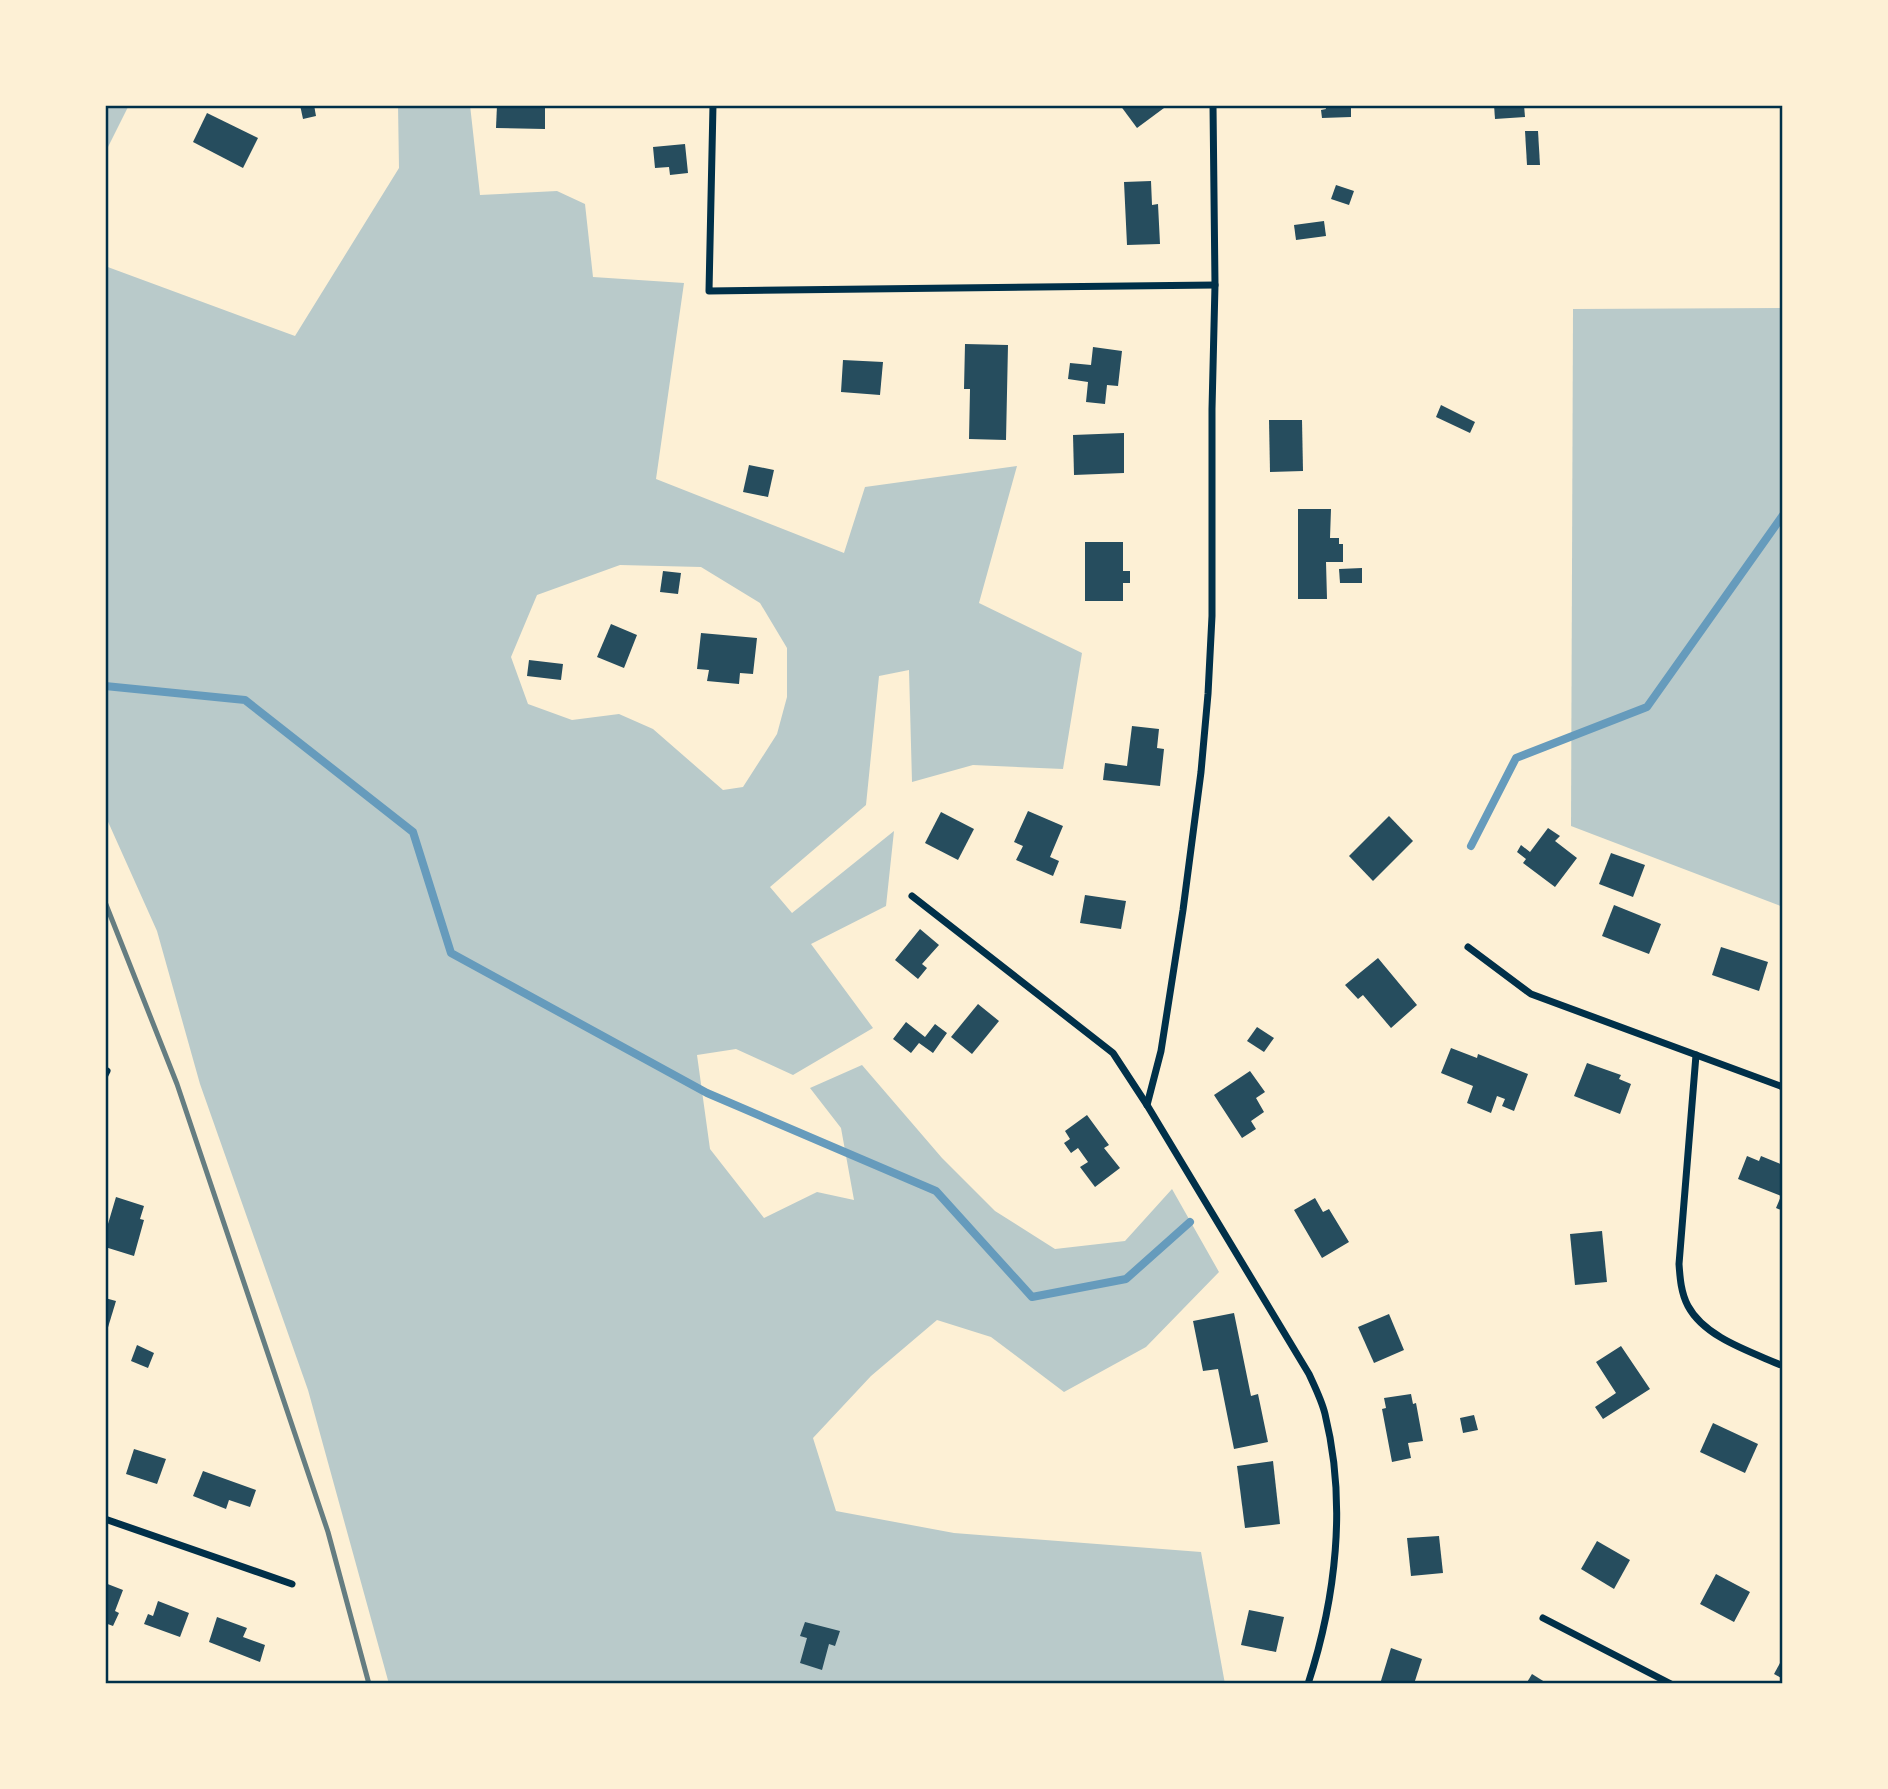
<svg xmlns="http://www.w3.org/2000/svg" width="1888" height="1789" viewBox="0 0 1888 1789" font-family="'Playfair Display',serif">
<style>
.green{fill:#b9caca;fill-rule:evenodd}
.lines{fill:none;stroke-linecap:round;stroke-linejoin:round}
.stream{stroke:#669bbc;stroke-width:8}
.building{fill:#264d5e}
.minor{stroke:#003049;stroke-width:7}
.rail{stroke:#657d81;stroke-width:5}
.neatline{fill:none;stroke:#003049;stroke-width:2.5}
</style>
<rect width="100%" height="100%" fill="#fdf0d5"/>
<g class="green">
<path d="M 105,105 L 129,105 L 105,153 Z"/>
<path d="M 398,105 L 470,105 L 480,195 L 557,191 L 585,204 L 593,277 L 684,283 L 656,479 L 844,553 L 865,487 L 1017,466 L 979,603 L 1082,653 L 1063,769 L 973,765 L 912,782 L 909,670 L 879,676 L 866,805 L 770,887 L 792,913 L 894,831 L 886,906 L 811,944 L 873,1028 L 793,1075 L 736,1049 L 697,1055 L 710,1149 L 764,1218 L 817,1192 L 854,1200 L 841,1128 L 810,1088 L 862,1065 L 942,1158 L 995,1211 L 1055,1249 L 1125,1241 L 1172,1189 L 1219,1272 L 1146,1347 L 1064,1392 L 991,1337 L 937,1320 L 871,1376 L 813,1438 L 836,1511 L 954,1533 L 1201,1552 L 1225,1684 L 389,1684 L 308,1390 L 200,1084 L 157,931 L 105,815 L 105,266 L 295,336 L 399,168 ZM 620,565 L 701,567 L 760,603 L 787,648 L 787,697 L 777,734 L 743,787 L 723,790 L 653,729 L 619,714 L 572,720 L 528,704 L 511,657 L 537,595 Z"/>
<path d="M 1783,308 L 1783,907 L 1571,826 L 1573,309 Z"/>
</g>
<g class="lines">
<g class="stream">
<path d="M 105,686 L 245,700 L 413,832 L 451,953 L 707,1093 L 936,1191 L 1032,1297 L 1126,1279 L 1190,1222"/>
<path d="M 1471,846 L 1516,758 L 1647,707 L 1783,515"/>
</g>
</g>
<g class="building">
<path d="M 300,105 L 314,105 L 316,116 L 303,119 Z"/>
<path d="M 497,105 L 545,105 L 545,129 L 496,128 Z"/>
<path d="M 1120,105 L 1161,105 L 1164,108 L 1137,128 Z"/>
<path d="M 1325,105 L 1351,105 L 1351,117 L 1322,118 L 1321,110 L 1326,109 Z"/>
<path d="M 1494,105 L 1524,105 L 1525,117 L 1495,119 Z"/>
<path d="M 207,113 L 258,138 L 243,168 L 193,142 Z"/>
<path d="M 1525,131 L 1538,131 L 1540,165 L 1527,165 Z"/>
<path d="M 685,144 L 688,173 L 670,175 L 669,167 L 655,168 L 653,147 Z"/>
<path d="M 1151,181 L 1152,205 L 1158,204 L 1160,244 L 1127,245 L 1124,182 Z"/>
<path d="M 1336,185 L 1354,191 L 1349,205 L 1331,199 Z"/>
<path d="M 1324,221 L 1326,236 L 1296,240 L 1294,225 Z"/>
<path d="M 965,344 L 1008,345 L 1006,440 L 969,439 L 970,389 L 964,389 Z"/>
<path d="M 1093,347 L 1122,351 L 1118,386 L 1107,385 L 1105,404 L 1086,402 L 1088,382 L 1068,379 L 1070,363 L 1091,365 Z"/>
<path d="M 843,360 L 883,362 L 880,395 L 841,392 Z"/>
<path d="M 1441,405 L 1475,422 L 1470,433 L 1436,417 Z"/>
<path d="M 1269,420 L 1302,420 L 1303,471 L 1270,472 Z"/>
<path d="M 1124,433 L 1124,473 L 1074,475 L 1073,435 Z"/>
<path d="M 749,465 L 774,470 L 768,497 L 743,492 Z"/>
<path d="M 1298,509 L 1331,509 L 1330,538 L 1339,538 L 1339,544 L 1343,544 L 1343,562 L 1326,562 L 1327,599 L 1298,599 Z"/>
<path d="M 1085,542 L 1123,542 L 1123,571 L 1130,571 L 1130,583 L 1123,583 L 1123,601 L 1085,601 Z"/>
<path d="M 1362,568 L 1362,583 L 1340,583 L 1339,569 Z"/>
<path d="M 663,571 L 681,573 L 678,594 L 660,592 Z"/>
<path d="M 611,624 L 637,635 L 624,668 L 597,657 Z"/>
<path d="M 701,633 L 757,638 L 753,674 L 740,673 L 739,684 L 707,681 L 709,670 L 697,669 Z"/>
<path d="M 529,660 L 563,664 L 561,680 L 527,676 Z"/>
<path d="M 1132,726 L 1159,729 L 1157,748 L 1164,749 L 1160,786 L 1103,780 L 1105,763 L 1127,766 Z"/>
<path d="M 1028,811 L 1063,826 L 1050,857 L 1059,861 L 1053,876 L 1016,860 L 1023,846 L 1014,842 Z"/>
<path d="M 941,812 L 974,829 L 958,860 L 925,843 Z"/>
<path d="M 1389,816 L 1413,841 L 1373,881 L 1349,856 Z"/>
<path d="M 1548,828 L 1560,836 L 1555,841 L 1577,858 L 1555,887 L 1523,863 L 1526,859 L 1517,852 L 1521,845 L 1530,852 Z"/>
<path d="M 1611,853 L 1645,865 L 1633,897 L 1599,884 Z"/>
<path d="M 1085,895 L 1126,901 L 1121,929 L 1080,923 Z"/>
<path d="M 1614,905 L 1661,924 L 1649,954 L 1602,936 Z"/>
<path d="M 920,929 L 939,945 L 922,964 L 927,968 L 918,979 L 895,960 Z"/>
<path d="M 1721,947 L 1768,962 L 1759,991 L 1712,975 Z"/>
<path d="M 1378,958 L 1417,1005 L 1391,1028 L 1363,995 L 1358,999 L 1345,985 Z"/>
<path d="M 978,1004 L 999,1021 L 972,1054 L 951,1037 Z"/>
<path d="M 906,1022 L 925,1037 L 935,1024 L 947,1033 L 933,1053 L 919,1043 L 911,1053 L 893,1039 Z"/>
<path d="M 1257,1027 L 1274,1038 L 1264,1052 L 1247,1041 Z"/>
<path d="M 1451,1048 L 1477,1058 L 1478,1054 L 1528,1074 L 1514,1111 L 1502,1106 L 1505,1099 L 1497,1096 L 1491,1113 L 1467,1103 L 1473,1086 L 1441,1073 Z"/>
<path d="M 1587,1063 L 1621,1075 L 1619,1079 L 1631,1084 L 1620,1114 L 1574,1096 Z"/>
<path d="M 1250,1071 L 1265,1092 L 1256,1098 L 1264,1112 L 1251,1121 L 1256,1129 L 1242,1138 L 1214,1095 Z"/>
<path d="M 1087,1115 L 1109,1145 L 1104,1148 L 1120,1168 L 1095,1187 L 1080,1167 L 1088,1162 L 1078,1148 L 1071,1153 L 1064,1143 L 1070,1139 L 1065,1131 Z"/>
<path d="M 1747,1156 L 1759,1161 L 1761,1156 L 1783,1165 L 1783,1211 L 1776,1208 L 1781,1196 L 1738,1179 Z"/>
<path d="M 116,1197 L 144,1206 L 140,1219 L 144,1220 L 134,1256 L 105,1247 L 105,1234 Z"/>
<path d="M 1315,1198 L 1323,1212 L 1329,1209 L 1349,1242 L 1322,1258 L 1294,1210 Z"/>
<path d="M 1602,1231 L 1607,1282 L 1575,1285 L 1570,1234 Z"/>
<path d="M 105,1298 L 116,1301 L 106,1334 L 105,1334 Z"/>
<path d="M 1234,1313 L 1251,1396 L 1258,1394 L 1268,1442 L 1234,1449 L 1218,1369 L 1203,1371 L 1193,1321 Z"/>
<path d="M 1389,1314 L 1404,1350 L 1374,1363 L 1358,1327 Z"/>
<path d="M 137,1345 L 154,1353 L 148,1368 L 131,1361 Z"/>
<path d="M 1621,1346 L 1650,1389 L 1603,1419 L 1595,1407 L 1616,1393 L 1596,1362 Z"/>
<path d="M 1411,1394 L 1413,1404 L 1416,1403 L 1423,1441 L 1408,1443 L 1411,1458 L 1392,1462 L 1382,1409 L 1386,1408 L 1384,1398 Z"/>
<path d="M 1474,1415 L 1478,1430 L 1463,1433 L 1460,1418 Z"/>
<path d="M 1713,1423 L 1758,1444 L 1745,1473 L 1700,1452 Z"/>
<path d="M 134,1449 L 166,1459 L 157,1484 L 126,1474 Z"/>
<path d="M 1273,1461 L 1280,1524 L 1245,1528 L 1237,1466 Z"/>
<path d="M 203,1471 L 256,1490 L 250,1507 L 229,1500 L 226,1509 L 193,1496 Z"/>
<path d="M 1439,1536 L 1443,1573 L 1411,1576 L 1407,1538 Z"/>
<path d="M 1597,1541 L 1630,1560 L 1614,1589 L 1581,1569 Z"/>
<path d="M 1716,1574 L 1750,1592 L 1734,1622 L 1700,1604 Z"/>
<path d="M 105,1583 L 123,1590 L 115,1611 L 119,1613 L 113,1626 L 105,1623 L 108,1613 L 105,1611 Z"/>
<path d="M 158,1601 L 189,1613 L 180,1637 L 144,1624 L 148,1614 L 153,1616 Z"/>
<path d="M 1249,1610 L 1284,1617 L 1276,1652 L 1241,1645 Z"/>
<path d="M 217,1617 L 247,1628 L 243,1637 L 265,1645 L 260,1662 L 209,1642 Z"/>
<path d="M 805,1622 L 840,1631 L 835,1646 L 829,1644 L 822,1670 L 800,1663 L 807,1638 L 800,1636 Z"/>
<path d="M 1391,1648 L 1422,1659 L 1414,1684 L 1380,1684 Z"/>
<path d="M 1780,1663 L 1783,1665 L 1783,1679 L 1774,1674 Z"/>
<path d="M 1532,1674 L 1548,1684 L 1526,1684 Z"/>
</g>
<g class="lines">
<g class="minor">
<path d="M 713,105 L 709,291 L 1215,285"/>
<path d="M 912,896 L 1113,1053 L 1147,1105 L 1309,1374 C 1315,1387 1322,1401 1325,1414 C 1347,1503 1336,1598 1308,1684"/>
<path d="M 1468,947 L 1531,994 L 1783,1087"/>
<path d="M 1696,1055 L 1679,1264 C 1680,1278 1681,1293 1688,1306 C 1705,1338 1752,1352 1783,1366"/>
<path d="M 105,1075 L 107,1071"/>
<path d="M 1147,1105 L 1161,1051 L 1183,910 L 1201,772 L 1208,694 L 1212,616 L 1212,409 L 1215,285 L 1213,105"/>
<path d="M 105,1519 L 292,1584"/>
<path d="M 1543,1618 L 1671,1684"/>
</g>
<path class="rail" d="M 105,902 L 177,1084 L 328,1532 L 369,1684"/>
</g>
<rect width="1888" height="1789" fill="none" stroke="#fdf0d5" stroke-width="214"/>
<rect x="107" y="107" width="1674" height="1575" class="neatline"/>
</svg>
